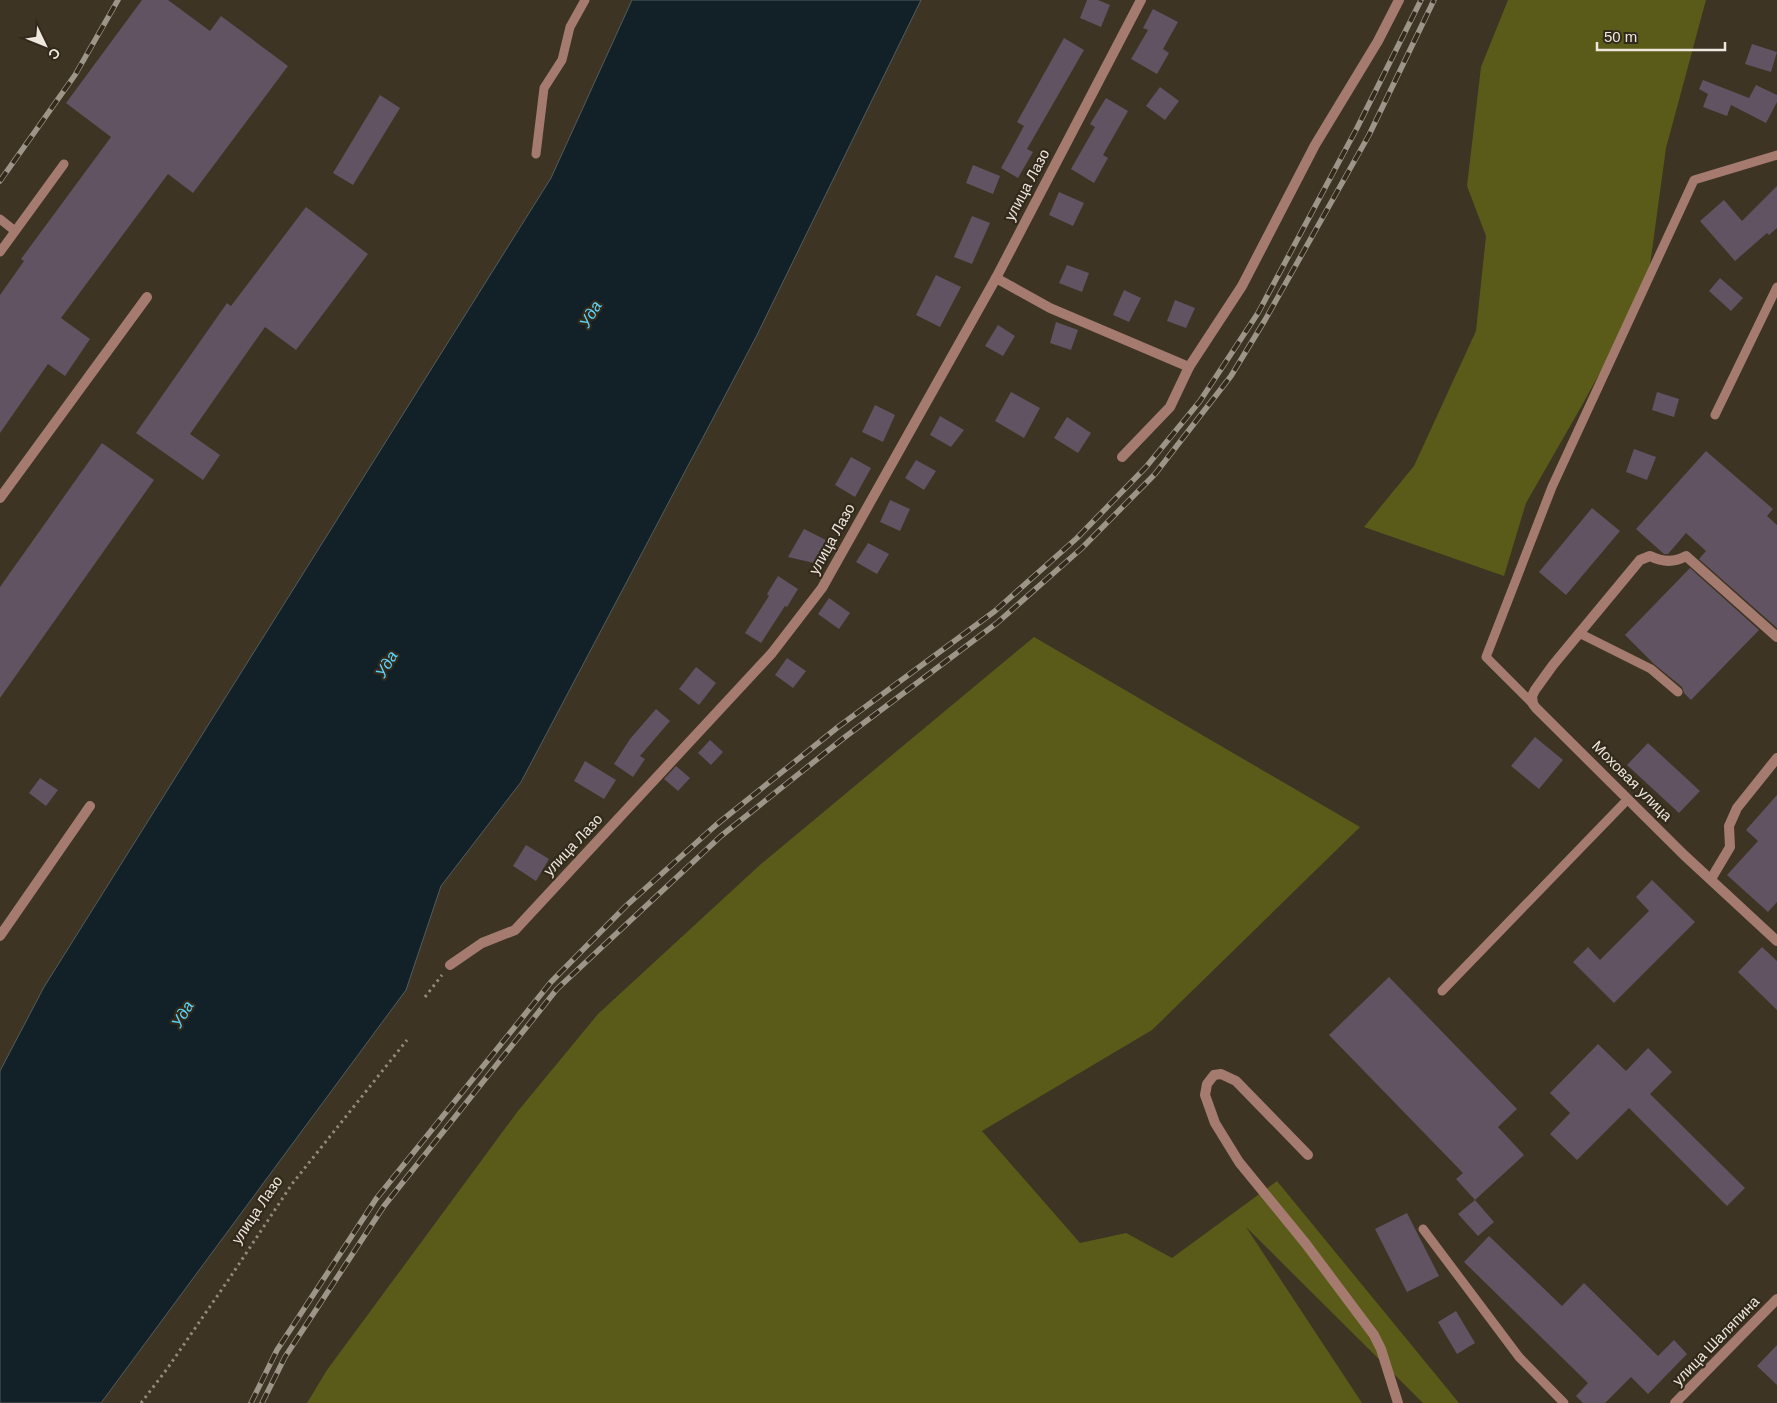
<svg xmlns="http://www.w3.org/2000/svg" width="1777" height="1403" viewBox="0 0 1777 1403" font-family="Arial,sans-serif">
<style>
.green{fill:#5a5b19}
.water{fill:#112127;stroke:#535c5e}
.building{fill:#615361}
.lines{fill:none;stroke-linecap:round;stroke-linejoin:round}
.path{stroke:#938b7e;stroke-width:3;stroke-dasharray:2.5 4;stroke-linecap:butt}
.service{stroke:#a57b70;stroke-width:9}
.minor{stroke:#a57b70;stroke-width:10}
.rail-casing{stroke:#9c9588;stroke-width:5.5}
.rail{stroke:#332a1b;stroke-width:4;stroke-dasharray:11;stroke-linecap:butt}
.labels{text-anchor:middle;stroke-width:4.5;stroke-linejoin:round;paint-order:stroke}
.street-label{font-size:15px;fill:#ede7dd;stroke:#332a1b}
.water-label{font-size:16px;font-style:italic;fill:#59d8ff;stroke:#332a1b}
</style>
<rect width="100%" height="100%" fill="#3d3424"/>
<g class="green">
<path d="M 1508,0 L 1706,0 L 1666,148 L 1647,287 L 1581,407 L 1526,503 L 1504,576 L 1364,527 L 1414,466 L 1476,331 L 1486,236 L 1467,186 L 1481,67 Z"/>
<path d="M 1034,637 L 1360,827 L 1152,1030 L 982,1131 L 1080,1243 L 1126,1233 L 1172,1258 L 1277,1181 L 1459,1403 L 1423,1403 L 1246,1227 L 1362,1403 L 307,1403 L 327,1370 L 518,1111 L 598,1014 L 761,864 Z"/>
</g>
<path class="water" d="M 632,0 L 921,0 L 756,337 L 521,782 L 441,886 L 406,990 L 101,1403 L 0,1403 L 0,1071 L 44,987 L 551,178 Z"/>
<g class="building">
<path d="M 142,0 L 168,0 L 210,31 L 221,16 L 288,66 L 193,193 L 168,174 L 61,318 L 90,339 L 65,376 L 48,364 L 0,433 L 0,295 L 24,261 L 21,259 L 111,137 L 66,103 Z"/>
<path d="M 1087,0 L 1098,0 L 1110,5 L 1101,27 L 1080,18 Z"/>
<path d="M 1153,9 L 1178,22 L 1163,49 L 1169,53 L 1157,74 L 1131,59 L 1148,30 L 1143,28 Z"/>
<path d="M 1064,38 L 1084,50 L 1027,149 L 1033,152 L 1018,178 L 1001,168 L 1024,126 L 1017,122 Z"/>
<path d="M 1752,44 L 1777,52 L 1771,72 L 1745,64 Z"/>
<path d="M 1703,80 L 1749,98 L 1756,85 L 1777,95 L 1777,102 L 1766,123 L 1731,105 L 1727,116 L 1703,107 L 1708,94 L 1699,89 Z"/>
<path d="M 1160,87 L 1179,101 L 1165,120 L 1146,106 Z"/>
<path d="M 380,95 L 400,108 L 353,185 L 333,173 Z"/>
<path d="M 1106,98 L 1128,111 L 1103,155 L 1108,158 L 1094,183 L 1071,169 L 1095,127 L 1090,124 Z"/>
<path d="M 973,165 L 1000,176 L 993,194 L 966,183 Z"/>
<path d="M 1777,186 L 1777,228 L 1769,235 L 1767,233 L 1735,261 L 1700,221 L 1724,200 L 1742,221 Z"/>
<path d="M 1059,192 L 1084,203 L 1073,226 L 1049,215 Z"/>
<path d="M 306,207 L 368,254 L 296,350 L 265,327 L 190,434 L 220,455 L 203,480 L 136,433 L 227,303 L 231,306 Z"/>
<path d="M 972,216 L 990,223 L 972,264 L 954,257 Z"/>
<path d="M 1067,265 L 1089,273 L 1082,292 L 1059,283 Z"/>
<path d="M 936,275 L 961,287 L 940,327 L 916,315 Z"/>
<path d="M 1720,278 L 1743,298 L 1731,311 L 1709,291 Z"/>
<path d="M 1124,290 L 1141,298 L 1129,322 L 1113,315 Z"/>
<path d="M 1175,300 L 1195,308 L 1186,328 L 1167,321 Z"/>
<path d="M 1056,322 L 1078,330 L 1071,350 L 1050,343 Z"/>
<path d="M 998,325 L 1015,336 L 1003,356 L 985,346 Z"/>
<path d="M 1011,392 L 1040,408 L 1024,438 L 995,421 Z"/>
<path d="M 1657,392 L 1679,399 L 1674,417 L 1652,410 Z"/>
<path d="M 875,405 L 895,415 L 883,442 L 862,432 Z"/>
<path d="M 940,416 L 964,430 L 951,447 L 930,435 Z"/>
<path d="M 1067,417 L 1091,433 L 1078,453 L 1054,438 Z"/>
<path d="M 102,443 L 154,480 L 0,698 L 0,587 Z"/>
<path d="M 1634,449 L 1656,457 L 1647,480 L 1626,472 Z"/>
<path d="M 1706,451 L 1773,509 L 1767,516 L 1777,525 L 1777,628 L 1699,559 L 1706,551 L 1686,533 L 1668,554 L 1664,554 L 1636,529 Z"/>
<path d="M 851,457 L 871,468 L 855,497 L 835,485 Z"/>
<path d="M 916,460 L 936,471 L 924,490 L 905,478 Z"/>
<path d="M 890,500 L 910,509 L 900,531 L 880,522 Z"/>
<path d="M 1592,508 L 1620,531 L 1566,595 L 1539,572 Z"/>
<path d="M 804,529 L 826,540 L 814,563 L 788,557 Z"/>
<path d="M 868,543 L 889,554 L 877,574 L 856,562 Z"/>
<path d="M 1690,568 L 1759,630 L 1691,700 L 1684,693 L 1682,687 L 1654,664 L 1625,635 Z"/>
<path d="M 778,576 L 798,589 L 787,607 L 785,606 L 761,643 L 745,633 L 769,596 L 767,594 Z"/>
<path d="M 829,598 L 850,613 L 839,629 L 818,614 Z"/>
<path d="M 787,658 L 806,671 L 793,688 L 775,675 Z"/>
<path d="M 696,667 L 716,683 L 699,705 L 679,689 Z"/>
<path d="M 656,709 L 670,721 L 640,756 L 645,759 L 633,777 L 614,764 L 630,739 Z"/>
<path d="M 1535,737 L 1563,760 L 1539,789 L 1511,766 Z"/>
<path d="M 710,740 L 723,752 L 711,765 L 698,753 Z"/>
<path d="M 1648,743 L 1700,791 L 1679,813 L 1627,765 Z"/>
<path d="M 585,761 L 616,780 L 604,799 L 574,781 Z"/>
<path d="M 676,766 L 690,778 L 678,791 L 664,779 Z"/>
<path d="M 40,778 L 58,790 L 46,806 L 29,793 Z"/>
<path d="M 1777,795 L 1777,902 L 1768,912 L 1727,875 L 1758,841 L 1746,830 Z"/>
<path d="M 526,845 L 549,859 L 536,881 L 513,866 Z"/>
<path d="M 1652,880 L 1695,922 L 1614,1003 L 1573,962 L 1588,947 L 1600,960 L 1649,911 L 1636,897 Z"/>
<path d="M 1762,947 L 1777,961 L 1777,1010 L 1738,972 Z"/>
<path d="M 1389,977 L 1517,1109 L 1498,1127 L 1524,1155 L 1475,1200 L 1456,1179 L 1463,1173 L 1329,1035 Z"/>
<path d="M 1598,1044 L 1626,1071 L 1648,1048 L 1672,1072 L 1650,1094 L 1745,1188 L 1727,1206 L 1629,1108 L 1577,1160 L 1550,1134 L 1570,1113 L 1550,1093 Z"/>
<path d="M 1475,1200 L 1494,1222 L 1478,1236 L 1458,1214 Z"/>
<path d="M 1407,1213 L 1439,1276 L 1407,1292 L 1375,1229 Z"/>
<path d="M 1489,1236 L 1562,1306 L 1584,1283 L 1658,1356 L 1674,1340 L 1687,1354 L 1648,1394 L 1631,1377 L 1605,1403 L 1583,1403 L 1576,1396 L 1588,1383 L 1464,1262 Z"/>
<path d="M 1456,1311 L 1475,1343 L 1457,1354 L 1438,1322 Z"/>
<path d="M 1777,1345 L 1777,1385 L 1757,1366 Z"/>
</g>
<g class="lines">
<g class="path">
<path d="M 425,997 L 442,975"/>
<path d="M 141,1403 L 167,1369 L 231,1276 L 292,1184 L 407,1040"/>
</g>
<g class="service">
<path d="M 536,154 L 544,88 L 562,60 L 570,27 L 585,0"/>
<path d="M 0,219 L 15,231"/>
<path d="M 0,252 L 64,164"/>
<path d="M 1715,415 L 1777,287"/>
<path d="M 1579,633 L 1651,669 L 1678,692"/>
<path d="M 1533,704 L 1486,657 L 1552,487 L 1694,180 L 1777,155"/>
<path d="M 1442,991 L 1628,799"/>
<path d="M 1423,1229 L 1519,1357 L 1564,1403"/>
</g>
<g class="minor">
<path d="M 996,278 L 1050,308 L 1189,367"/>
<path d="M 1122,457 L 1170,407 L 1189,367 L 1242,286 L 1315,145 L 1378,41 L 1399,0"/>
<path d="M 0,498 L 147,297"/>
<path d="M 1777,637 L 1686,556 C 1674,563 1662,562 1650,556 L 1640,560 L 1553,665 L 1535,690 L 1532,696 L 1533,704 L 1536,708 L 1684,855 L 1777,941"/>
<path d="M 1711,879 L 1730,847 L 1729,826 L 1737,808 L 1777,758"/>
<path d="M 0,936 L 90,806"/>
<path d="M 450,965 L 482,943 L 515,930 L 772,653 L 822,588 L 996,278 L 1141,0"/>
<path d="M 1308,1155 L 1236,1081 L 1221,1074 L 1214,1075 L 1207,1084 L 1205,1095 L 1215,1123 L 1239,1162 L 1306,1244 L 1374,1335 L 1381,1349 L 1398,1403"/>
<path d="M 1675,1403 L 1777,1299"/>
</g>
<defs>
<g id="rail">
<path d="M 0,181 L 75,75 L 118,0"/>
<path d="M 251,1403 L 277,1350 L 376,1199 L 551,982 L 627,905 L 716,825 L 838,727 L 995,611 L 1077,538 L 1146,467 L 1200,401 L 1258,313 L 1357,128 L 1421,0"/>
<path d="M 262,1403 L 285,1357 L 384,1206 L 557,989 L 721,836 L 845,737 L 997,623 L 1082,548 L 1155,474 L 1231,376 L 1265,320 L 1369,135 L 1434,0"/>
</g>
</defs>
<use href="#rail" class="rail-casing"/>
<use href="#rail" class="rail"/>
</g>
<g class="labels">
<g class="street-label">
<text transform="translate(1027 185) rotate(-62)" y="5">улица Лазо</text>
<text transform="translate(832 539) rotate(-61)" y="5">улица Лазо</text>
<text transform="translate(1632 781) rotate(45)" y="5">Моховая улица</text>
<text transform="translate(573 845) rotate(-47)" y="5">улица Лазо</text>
<text transform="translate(257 1210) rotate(-56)" y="5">улица Лазо</text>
<text transform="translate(1716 1341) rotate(-46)" y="5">улица Шаляпина</text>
</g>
<g class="water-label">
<text transform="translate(590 314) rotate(-60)" y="6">Уда</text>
<text transform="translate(386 664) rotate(-60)" y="6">Уда</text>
<text transform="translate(182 1014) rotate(-60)" y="6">Уда</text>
</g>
</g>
<g transform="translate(45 45) rotate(133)" stroke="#332a1b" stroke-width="4" paint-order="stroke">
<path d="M0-4L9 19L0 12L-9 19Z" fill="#ede7dd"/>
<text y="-8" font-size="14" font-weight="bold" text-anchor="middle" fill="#ede7dd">С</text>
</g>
<path d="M1597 42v8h128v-8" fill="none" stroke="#ede7dd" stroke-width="2.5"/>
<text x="1604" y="42" font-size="15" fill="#ede7dd" stroke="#332a1b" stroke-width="4" paint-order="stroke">50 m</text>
</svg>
